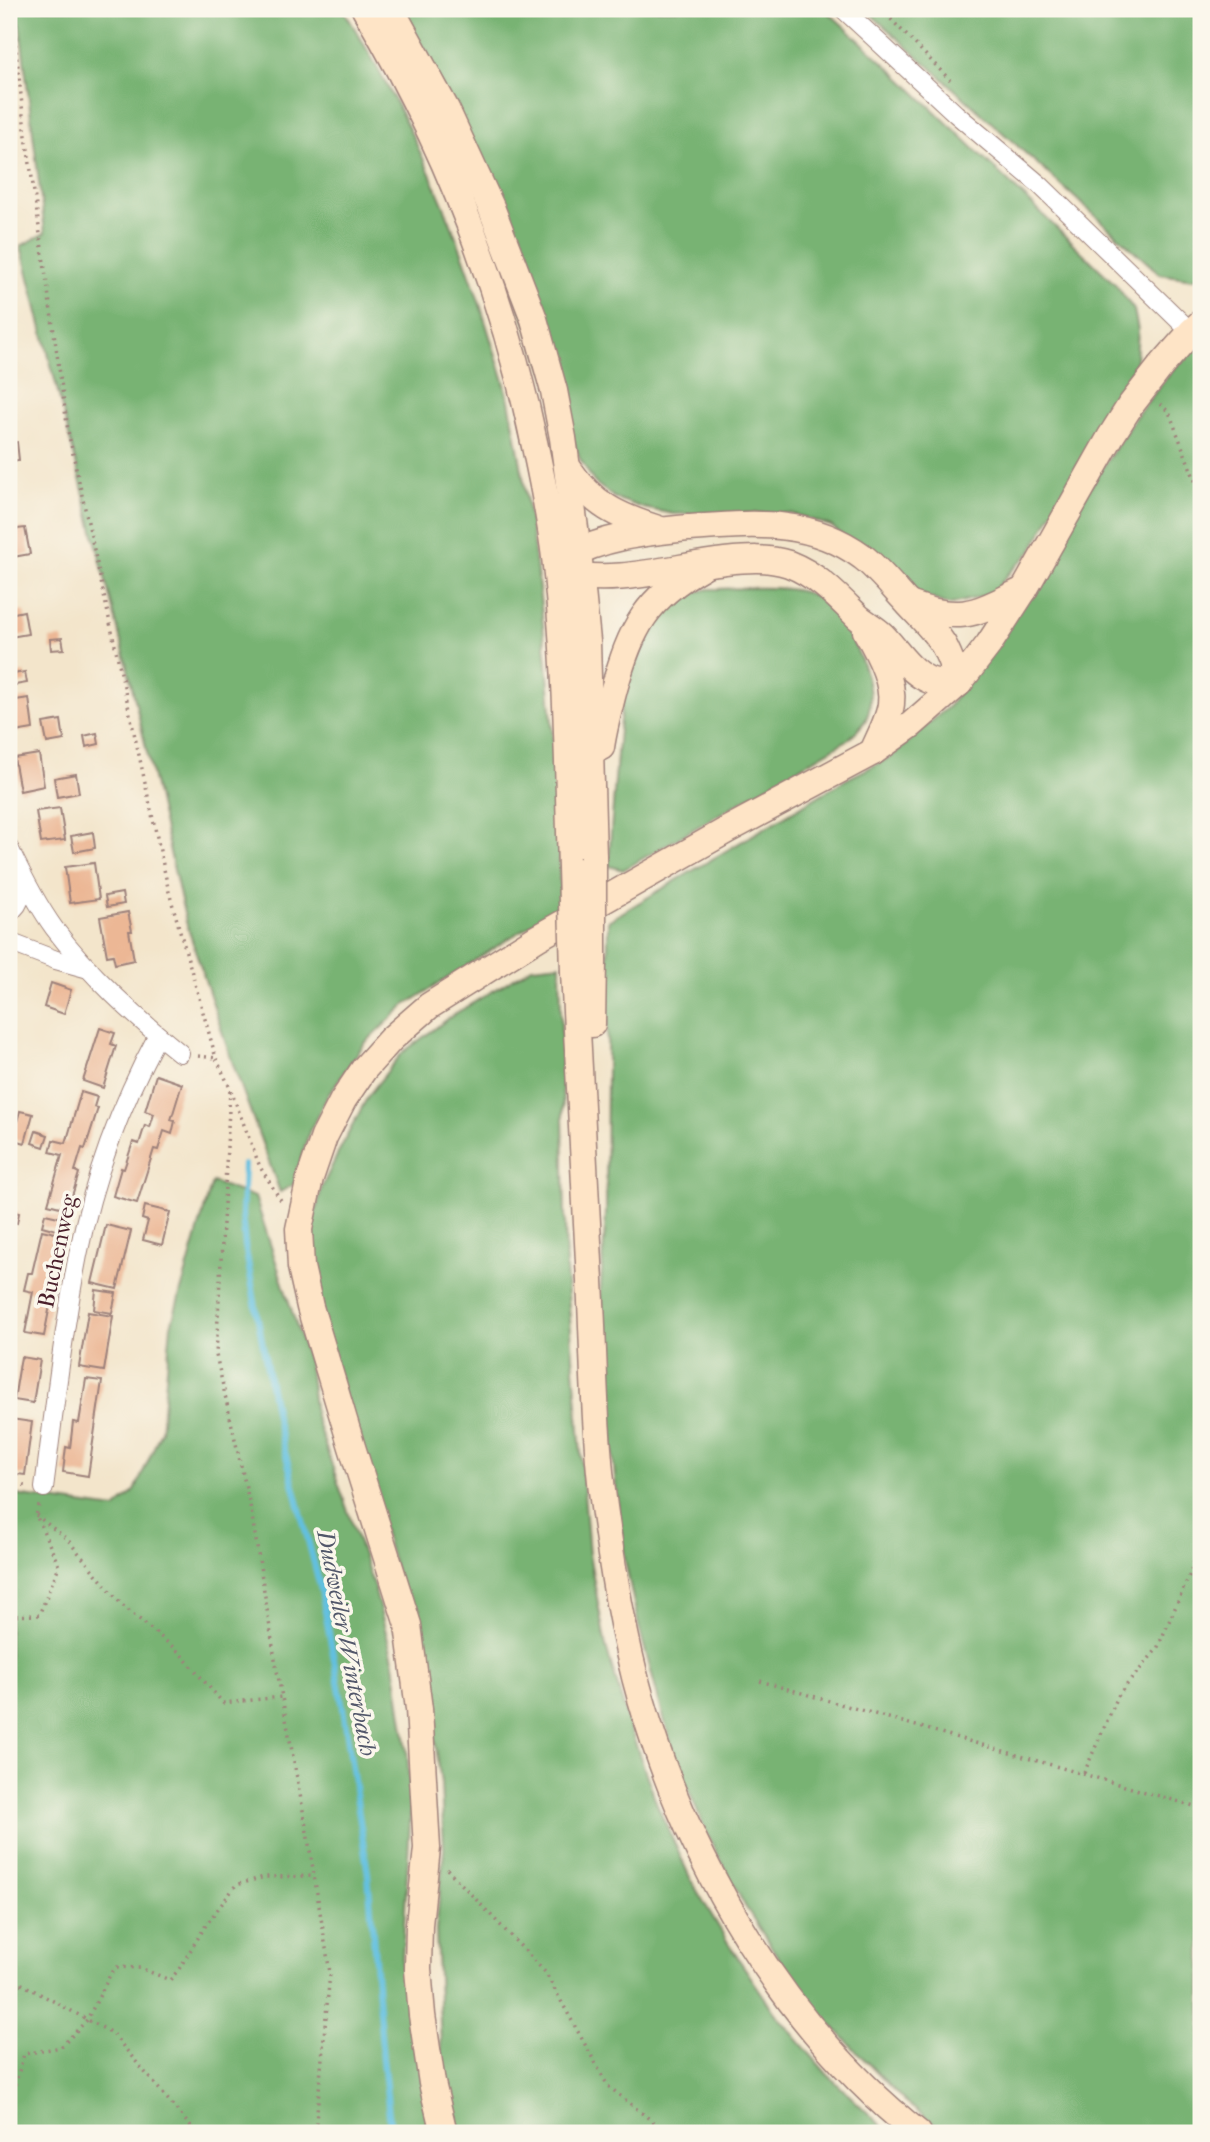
<svg xmlns="http://www.w3.org/2000/svg" width="1210" height="2142" viewBox="0 0 1210 2142" font-family="'IM FELL French Canon',serif">
<style>
.forest{fill:#78b373;stroke:#61694f;stroke-width:2}
.lines{fill:none;stroke-linecap:round;stroke-linejoin:round}
.stream{stroke:#62c0e0;stroke-width:6}
.building{fill:#ecb795}
.minor-casing{stroke:#9e827b;stroke-width:20}
.secondary-casing{stroke:#9e827b;stroke-width:29}
.path{stroke:#9e827b;stroke-width:3.5;stroke-dasharray:2 5;stroke-linecap:butt}
.minor{stroke:#fff;stroke-width:18}
.secondary{stroke:#fee4c6;stroke-width:26}
.secondary-bridge-casing{stroke:#9e827b;stroke-width:29;stroke-linecap:butt}
.secondary-bridge{stroke:#fee4c6;stroke-width:26}
.labels{text-anchor:middle;stroke-width:7;stroke-linejoin:round;paint-order:stroke}
.street-label{font-size:23px;fill:#4a1f2b;stroke:#fbf7ec}
.water-label{font-size:24px;font-style:italic;fill:#52576a;stroke:#fbf7ec}
</style>
<rect width="100%" height="100%" fill="#fbf7ec"/>
<filter id="ink" filterUnits="userSpaceOnUse"><feTurbulence type="fractalNoise" baseFrequency=".0143" numOctaves="2"/><feDisplacementMap in="SourceGraphic" scale="14" xChannelSelector="R" yChannelSelector="G"/><feConvolveMatrix kernelMatrix="1 2 1 2 8 2 1 2 1" color-interpolation-filters="sRGB"/></filter>
<filter id="wash" filterUnits="userSpaceOnUse"><feTurbulence type="fractalNoise" baseFrequency=".00686" numOctaves="4" result="noise"/><feDisplacementMap in="SourceGraphic" scale="28" xChannelSelector="R" yChannelSelector="G"/><feGaussianBlur stdDeviation="1.57" result="paint"/><feColorMatrix in="noise" values="0 0 0 0 0 0 0 0 0 0 0 0 0 0 0 0 0 1.4 0 .05"/><feComposite in="paint" operator="in"/></filter>
<g filter="url(#wash)">
<rect width="100%" height="100%" fill="#f3e5cb"/>
<g class="forest">
<path d="M 18,9 L 343,9 C 405,109 454,218 488,330 C 495,354 504,377 509,401 C 543,567 556,736 561,905 L 404,1006 L 365,1043 L 328,1095 L 309,1132 L 294,1184 L 280,1192 L 230,1056 L 186,922 L 127,665 L 21,246 L 45,233 Z"/>
<path d="M 402,9 L 825,9 L 894,72 L 1116,285 L 1134,310 L 1138,330 L 1136,361 L 1124,388 L 1069,482 L 1032,551 L 1009,573 L 992,594 L 949,605 L 906,589 L 831,526 L 790,513 L 673,514 L 643,508 L 615,498 L 594,482 L 580,459 Z"/>
<path d="M 865,9 L 1201,9 L 1201,276 L 1192,279 L 1160,274 Z"/>
<path d="M 1201,335 L 1201,2133 L 946,2133 L 905,2102 L 817,2010 L 783,1965 L 745,1906 L 708,1836 L 675,1758 L 659,1701 L 639,1627 L 625,1561 L 616,1490 L 600,1298 L 606,1214 L 608,921 L 847,779 L 891,757 L 950,705 L 1136,416 Z"/>
<path d="M 709,589 C 735,589 787,584 810,594 C 842,608 883,685 866,719 C 863,726 854,733 849,739 L 623,870 L 609,866 C 610,837 613,808 615,779 C 619,737 620,662 646,627 C 665,602 679,595 709,589 Z"/>
<path d="M 560,964 L 566,1269 L 589,1554 L 606,1647 L 632,1734 L 658,1807 L 692,1882 L 730,1946 L 775,2013 L 827,2074 L 889,2133 L 459,2133 L 442,2070 L 436,1930 L 444,1849 L 441,1783 L 426,1674 L 316,1302 L 311,1256 L 313,1223 L 322,1187 L 339,1151 L 368,1096 L 402,1053 L 453,1015 L 532,967 Z"/>
<path d="M 212,1182 L 255,1197 L 309,1364 L 315,1416 L 374,1587 L 394,1663 L 407,1750 L 411,1805 L 402,1962 L 407,2003 L 433,2133 L 9,2133 L 9,1494 L 115,1509 L 135,1491 L 161,1431 L 171,1326 Z"/>
</g>
<g class="lines">
<path class="stream" d="M 244,1165 L 242,1215 L 245,1245 L 259,1325 L 277,1421 L 321,1590 L 343,1708 L 368,1874 L 383,2059 L 391,2133"/>
</g>
<g id="blocks">
<g class="building">
<path d="M 17,442 L 19,460 L 9,461 L 9,443 Z"/>
<path d="M 25,528 L 30,554 L 13,557 L 9,542 L 9,530 Z"/>
<path d="M 24,611 L 28,634 L 10,637 L 9,614 Z"/>
<path d="M 62,638 L 64,649 L 51,650 L 50,639 Z"/>
<path d="M 10,653 L 13,674 L 25,672 L 27,683 L 9,686 Z"/>
<path d="M 29,698 L 33,729 L 9,733 L 9,701 Z"/>
<path d="M 61,720 L 64,740 L 47,743 L 43,723 Z"/>
<path d="M 97,733 L 99,744 L 86,747 L 84,736 Z"/>
<path d="M 39,754 L 44,786 L 20,791 L 14,758 Z"/>
<path d="M 76,774 L 79,793 L 57,797 L 54,778 Z"/>
<path d="M 60,808 L 65,840 L 41,843 L 36,811 Z"/>
<path d="M 93,832 L 95,848 L 74,852 L 71,836 Z"/>
<path d="M 94,863 L 99,899 L 70,903 L 65,867 Z"/>
<path d="M 122,893 L 124,904 L 107,907 L 105,896 Z"/>
<path d="M 128,912 L 132,931 L 129,931 L 134,960 L 115,964 L 113,955 L 107,956 L 100,917 Z"/>
<path d="M 51,983 L 71,990 L 64,1014 L 44,1007 Z"/>
<path d="M 100,1028 L 115,1033 L 111,1044 L 116,1046 L 103,1088 L 83,1081 Z"/>
<path d="M 156,1075 L 182,1084 L 171,1120 L 175,1121 L 172,1134 L 164,1131 L 158,1150 L 154,1149 L 137,1203 L 113,1196 L 121,1168 L 124,1169 L 133,1142 L 139,1144 L 145,1125 L 150,1127 L 154,1114 L 145,1111 Z"/>
<path d="M 81,1092 L 97,1097 L 94,1107 L 98,1108 L 85,1149 L 82,1148 L 75,1171 L 79,1173 L 68,1209 L 48,1204 L 62,1155 L 50,1152 L 53,1140 L 66,1143 Z"/>
<path d="M 20,1111 L 33,1114 L 25,1143 L 12,1139 Z"/>
<path d="M 36,1131 L 48,1135 L 44,1147 L 32,1143 Z"/>
<path d="M 145,1206 L 170,1212 L 162,1245 L 143,1240 L 148,1221 L 142,1219 Z"/>
<path d="M 9,1211 L 19,1213 L 17,1223 L 9,1221 Z"/>
<path d="M 45,1214 L 63,1218 L 60,1231 L 42,1226 Z"/>
<path d="M 106,1225 L 131,1231 L 117,1289 L 92,1283 Z"/>
<path d="M 42,1230 L 63,1235 L 54,1271 L 52,1271 L 48,1294 L 52,1295 L 44,1336 L 25,1333 L 33,1292 L 24,1290 L 28,1273 L 32,1273 Z"/>
<path d="M 96,1290 L 116,1293 L 112,1313 L 94,1310 Z"/>
<path d="M 88,1312 L 113,1316 L 104,1371 L 79,1367 Z"/>
<path d="M 21,1357 L 40,1360 L 33,1403 L 14,1400 Z"/>
<path d="M 86,1379 L 102,1381 L 88,1476 L 63,1472 L 66,1447 L 70,1448 L 73,1422 L 79,1423 Z"/>
<path d="M 11,1419 L 32,1422 L 25,1475 L 9,1473 L 9,1436 Z"/>
</g>
</g>
</g>
<g filter="url(#ink)">
<use href="#blocks" fill-opacity="0" stroke="#9e827b" stroke-width="2"/>
<g class="lines">
<defs>
<g id="minor">
<path d="M 843,9 L 956,114 L 1040,185 L 1191,332"/>
<path d="M 9,848 C 22,875 36,903 54,928 C 87,972 137,1019 180,1053"/>
<path d="M 9,914 L 17,905 L 27,885"/>
<path d="M 9,942 L 56,960 L 89,969"/>
<path d="M 44,1488 C 54,1411 63,1332 78,1255 C 93,1179 121,1104 158,1035"/>
</g>
<g id="secondary">
<path d="M 365,9 C 446,146 504,295 536,451 C 544,489 552,528 556,566 C 567,666 568,768 571,868"/>
<path d="M 391,9 L 446,109 L 491,207 L 534,319 L 554,391 L 563,438 L 578,551 L 587,641 L 593,857"/>
<path d="M 568,468 C 593,505 617,516 658,529"/>
<path d="M 565,558 C 602,537 646,532 688,528 C 751,524 809,517 863,557 C 878,569 891,585 904,599 C 917,614 932,627 943,644 C 950,656 954,670 959,683"/>
<path d="M 566,573 C 612,586 677,566 725,561 C 746,559 768,557 789,564 C 817,575 836,595 856,615 C 864,623 874,627 882,635 C 896,649 908,670 927,679 C 937,684 948,683 959,683"/>
<path d="M 909,604 C 962,624 977,612 1024,590"/>
<path d="M 866,631 C 878,651 894,680 891,704 C 889,720 879,737 873,752"/>
<path d="M 601,747 C 604,727 609,708 614,689 C 631,628 646,598 703,566"/>
<path d="M 574,972 C 579,1075 585,1178 590,1281 C 594,1356 594,1432 604,1507 C 613,1571 623,1637 641,1699 C 688,1862 784,2027 918,2133"/>
<path d="M 592,1024 L 593,961"/>
<path d="M 444,2133 L 432,2083 L 422,2015 L 418,1969 L 419,1925 L 427,1848 L 419,1709 L 408,1625 L 352,1447 L 310,1307 L 301,1267 L 299,1229 L 310,1178 L 324,1137 L 343,1100 L 364,1069 L 391,1039 L 429,1006 L 537,938 L 729,829 L 873,752 L 911,725 L 959,683 L 989,644 L 1024,590 L 1111,436 L 1130,406 L 1161,366 L 1191,332 L 1201,323"/>
</g>
</defs>
<use href="#minor" class="minor-casing"/>
<use href="#secondary" class="secondary-casing"/>
<g class="path">
<path d="M 12,9 L 23,115 L 68,431 L 169,892 L 216,1058 L 230,1088 L 260,1167 L 282,1202"/>
<path d="M 881,9 L 950,80"/>
<path d="M 9,119 L 23,115"/>
<path d="M 1160,404 L 1169,412 L 1201,496"/>
<path d="M 198,1056 L 216,1058"/>
<path d="M 230,1090 L 216,1355 L 251,1510 L 276,1665 L 307,1832 L 330,1973 L 316,2122 L 310,2133"/>
<path d="M 9,1483 L 28,1486"/>
<path d="M 36,1515 L 67,1539 L 122,1605 L 179,1652 L 223,1703 L 282,1697"/>
<path d="M 9,1616 L 39,1615 L 59,1566 L 36,1515 L 40,1503"/>
<path d="M 760,1681 L 1201,1808"/>
<path d="M 1084,1773 L 1119,1694 L 1157,1649 L 1190,1574 L 1201,1539"/>
<path d="M 447,1869 L 545,1972 L 608,2086 L 667,2133"/>
<path d="M 9,1977 L 112,2033 L 196,2133"/>
<path d="M 9,2097 L 13,2092 L 24,2054 L 61,2047 L 87,2020 L 110,1975 L 117,1967 L 140,1968 L 170,1980 L 179,1969 L 206,1925 L 236,1885 L 264,1877 L 315,1876"/>
</g>
<use href="#minor" class="minor"/>
<use href="#secondary" class="secondary"/>
<defs>
<g id="secondary-bridge">
<path d="M 593,857 L 593,961"/>
<path d="M 571,868 L 574,972"/>
</g>
</defs>
<use href="#secondary-bridge" class="secondary-bridge-casing"/>
<use href="#secondary-bridge" class="secondary-bridge"/>
</g>
</g>
<g class="labels">
<g class="street-label">
<text transform="translate(57 1251) rotate(-78)" y="8">Buchenweg</text>
</g>
<g class="water-label">
<text transform="translate(347 1643) rotate(79)" y="8">Dudweiler Winterbach</text>
</g>
</g>
<rect width="1210" height="2142" fill="none" stroke="#fbf7ec" stroke-width="35"/>
</svg>
